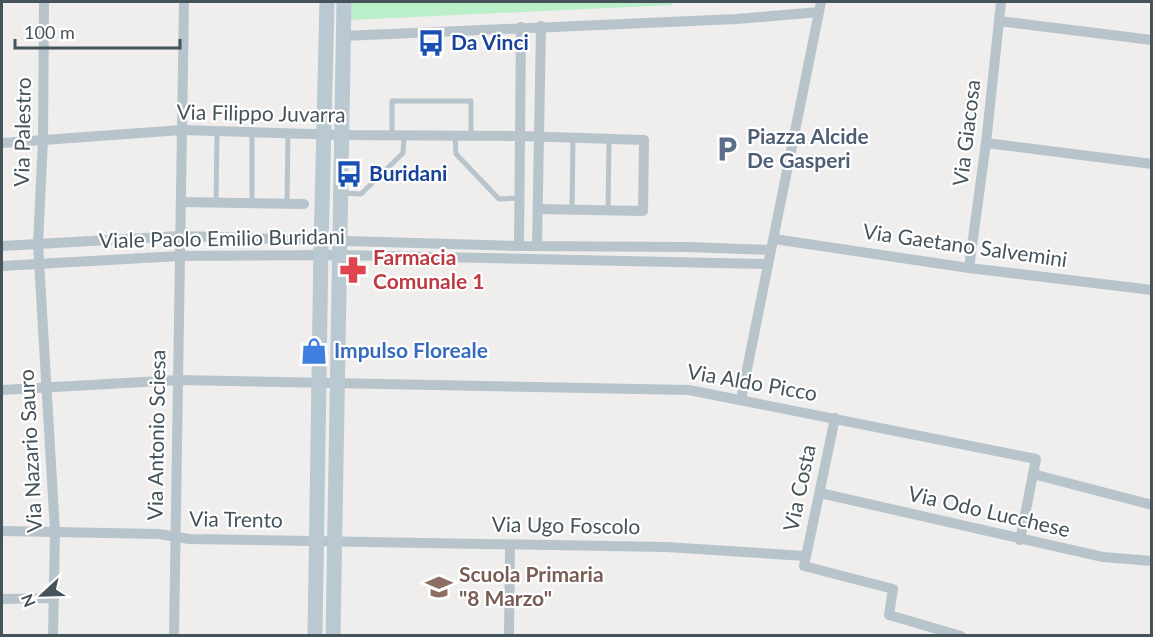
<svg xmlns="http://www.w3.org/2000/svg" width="1153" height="637" viewBox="0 0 1153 637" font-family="Lato,sans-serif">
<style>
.green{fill:#baefc9}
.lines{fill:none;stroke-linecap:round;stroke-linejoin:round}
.lane{stroke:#b8c4cb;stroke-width:5}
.street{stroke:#b8c4cb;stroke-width:10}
.secondary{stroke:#bac8d2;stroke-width:15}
.labels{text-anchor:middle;stroke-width:4.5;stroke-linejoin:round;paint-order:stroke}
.transit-label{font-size:21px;font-weight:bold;fill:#164399;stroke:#fff;text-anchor:start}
.street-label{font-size:21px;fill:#45535b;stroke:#fff}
.service-label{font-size:21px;font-weight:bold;fill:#4e5e75;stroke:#fff;text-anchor:start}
.health-label{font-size:21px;font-weight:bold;fill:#be3a42;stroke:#fff;text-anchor:start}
.shop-label{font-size:21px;font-weight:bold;fill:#366cbe;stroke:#fff;text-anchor:start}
.education-label{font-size:21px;font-weight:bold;fill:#785e54;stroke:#fff;text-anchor:start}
</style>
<rect width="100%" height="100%" fill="#f0eded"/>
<path class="green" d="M 350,2 L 672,2 L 672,5 L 350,20 Z"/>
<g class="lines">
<g class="lane">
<path d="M 392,135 L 392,101 L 471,101 L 471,136"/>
<path d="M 455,136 L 456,154 L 499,199 L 519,198"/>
<path d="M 343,193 L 361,194 L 403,153 L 404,136"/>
<path d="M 216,202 L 217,132"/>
<path d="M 252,203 L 252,133"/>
<path d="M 287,204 L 288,134"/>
<path d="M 572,209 L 573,138"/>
<path d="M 608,210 L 609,139"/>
</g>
<g class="street">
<path d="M 44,2 L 43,140 L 38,244 L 55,531 L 53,636"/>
<path d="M 999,21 L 1152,40"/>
<path d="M 343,36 L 737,19 L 819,12"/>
<path d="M 2,143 L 182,130 L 341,135 L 520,136 L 644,140 L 643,211 L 538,209"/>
<path d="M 986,143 L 1152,164"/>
<path d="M 181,202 L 304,204"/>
<path d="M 774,239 L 969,268 L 1152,290"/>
<path d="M 2,246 L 181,236 L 519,246 L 687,247 L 771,250"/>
<path d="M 519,246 L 521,27"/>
<path d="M 537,246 L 541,26"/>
<path d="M 2,266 L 180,256 L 339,255 L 768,264"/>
<path d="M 969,268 L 986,143 L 1001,2"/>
<path d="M 2,390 L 178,380 L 689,390 L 1036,459 L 1020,540"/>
<path d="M 741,399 L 821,2"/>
<path d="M 835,418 L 804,566 L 893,589 L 889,615 L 961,636"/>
<path d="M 1033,474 L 1152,505"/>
<path d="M 820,493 L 1103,557 L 1152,561"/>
<path d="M 2,531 L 159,534 L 189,539 L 666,547 L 806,556"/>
<path d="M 2,599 L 54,598"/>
<path d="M 174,636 L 184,2"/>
<path d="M 509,636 L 510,545"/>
</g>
<g class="secondary">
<path d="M 315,636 L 321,247 L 327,2"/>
<path d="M 333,636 L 344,2"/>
</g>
</g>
<defs>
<symbol id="bus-bare" viewBox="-9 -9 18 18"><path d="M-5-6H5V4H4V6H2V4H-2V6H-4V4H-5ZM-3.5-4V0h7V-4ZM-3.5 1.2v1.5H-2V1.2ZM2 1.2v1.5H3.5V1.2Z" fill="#1a4fb4" stroke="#fff" stroke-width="2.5" paint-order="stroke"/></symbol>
<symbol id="parking-bare" viewBox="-9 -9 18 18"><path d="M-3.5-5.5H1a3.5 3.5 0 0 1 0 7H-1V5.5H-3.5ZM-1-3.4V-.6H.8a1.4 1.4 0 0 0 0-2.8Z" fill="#5c6f8a" stroke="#fff" stroke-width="2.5" paint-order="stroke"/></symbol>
<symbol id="pharmacy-bare" viewBox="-9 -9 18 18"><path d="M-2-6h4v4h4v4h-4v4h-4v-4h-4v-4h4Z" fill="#e0444e" stroke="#fff" stroke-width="2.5" paint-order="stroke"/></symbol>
<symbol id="shop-bare" viewBox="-9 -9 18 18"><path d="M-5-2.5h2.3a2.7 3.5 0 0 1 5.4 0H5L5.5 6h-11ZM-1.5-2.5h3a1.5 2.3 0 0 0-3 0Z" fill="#3f7fe0" stroke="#fff" stroke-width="2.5" paint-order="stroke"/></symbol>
<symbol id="school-bare" viewBox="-9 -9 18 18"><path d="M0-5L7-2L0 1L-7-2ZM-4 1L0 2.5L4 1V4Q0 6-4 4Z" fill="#8d6e63" stroke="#fff" stroke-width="2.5" paint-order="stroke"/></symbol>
</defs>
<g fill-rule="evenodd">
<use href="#bus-bare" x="412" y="24" width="38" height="38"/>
<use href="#parking-bare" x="708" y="130" width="38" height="38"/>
<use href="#bus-bare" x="330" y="155" width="38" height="38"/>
<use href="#pharmacy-bare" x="334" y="251" width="38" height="38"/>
<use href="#shop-bare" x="295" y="332" width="38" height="38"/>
<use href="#school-bare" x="420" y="568" width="38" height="38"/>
</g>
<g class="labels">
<g class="transit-label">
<text x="451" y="50">Da Vinci</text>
<text x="369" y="181">Buridani</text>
</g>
<g class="street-label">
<text transform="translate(261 114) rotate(1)" y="7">Via Filippo Juvarra</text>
<text transform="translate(23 132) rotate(-89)" y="7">Via Palestro</text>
<text transform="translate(967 133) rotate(-83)" y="7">Via Giacosa</text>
<text transform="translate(222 239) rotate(-1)" y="7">Viale Paolo Emilio Buridani</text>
<text transform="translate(965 246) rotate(8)" y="7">Via Gaetano Salvemini</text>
<text transform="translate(752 383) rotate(10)" y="7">Via Aldo Picco</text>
<text transform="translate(157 435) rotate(-89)" y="7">Via Antonio Sciesa</text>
<text transform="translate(31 451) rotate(-93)" y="7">Via Nazario Sauro</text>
<text transform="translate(800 488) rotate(-78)" y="7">Via Costa</text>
<text transform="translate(989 512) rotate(13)" y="7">Via Odo Lucchese</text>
<text transform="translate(236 520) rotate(1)" y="7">Via Trento</text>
<text transform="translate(566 526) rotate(1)" y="7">Via Ugo Foscolo</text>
</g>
<g class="service-label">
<text x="747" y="144">Piazza Alcide<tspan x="747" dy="24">De Gasperi</tspan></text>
</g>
<g class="health-label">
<text x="373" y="265">Farmacia<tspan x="373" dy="24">Comunale 1</tspan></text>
</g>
<g class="shop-label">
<text x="334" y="358">Impulso Floreale</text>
</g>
<g class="education-label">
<text x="459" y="582">Scuola Primaria<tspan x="459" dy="24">"8 Marzo"</tspan></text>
</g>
</g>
<rect width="1153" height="637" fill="none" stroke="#45535b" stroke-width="6"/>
<g transform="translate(42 595) rotate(248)" stroke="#ffffff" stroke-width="4.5" paint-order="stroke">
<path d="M0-4.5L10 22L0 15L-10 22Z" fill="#45535b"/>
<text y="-9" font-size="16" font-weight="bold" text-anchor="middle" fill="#45535b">N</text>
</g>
<path d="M15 39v9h165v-9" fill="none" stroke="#45535b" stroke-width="3"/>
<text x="24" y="39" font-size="18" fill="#45535b" stroke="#ffffff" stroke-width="4.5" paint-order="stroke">100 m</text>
</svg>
